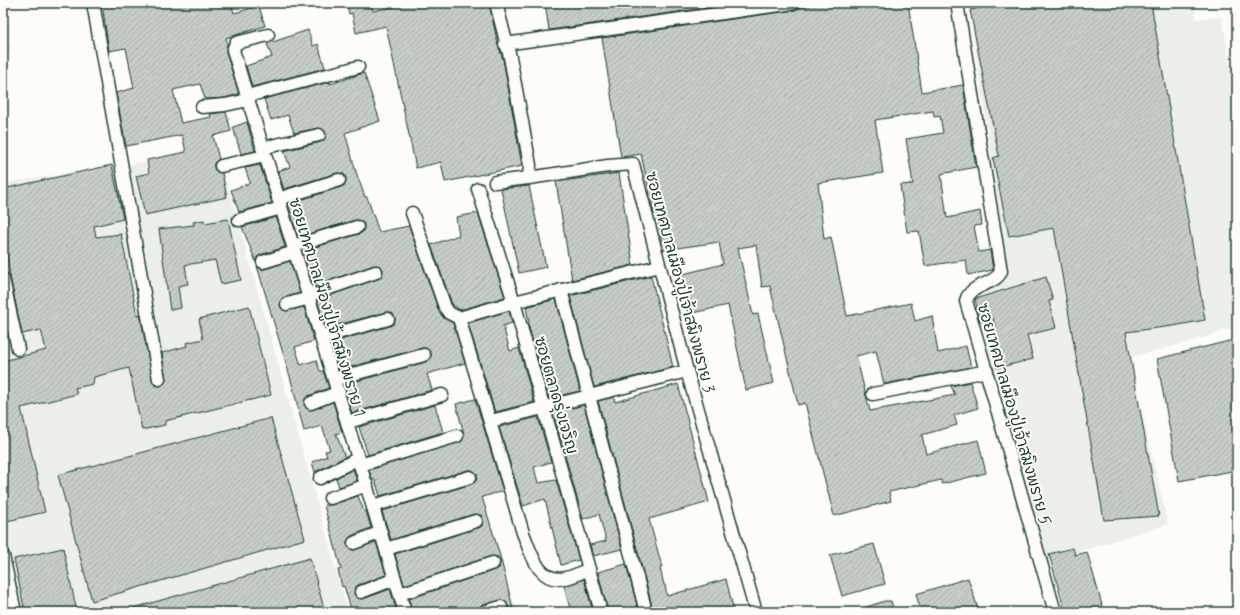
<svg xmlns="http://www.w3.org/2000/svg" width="1240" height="615" viewBox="0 0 1240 615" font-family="Mynerve,'Playpen Sans Thai',sans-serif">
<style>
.built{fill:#eceee9}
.building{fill:url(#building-hatch);stroke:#1f3d34}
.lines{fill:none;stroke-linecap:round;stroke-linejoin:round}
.minor-casing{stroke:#1f3d34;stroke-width:15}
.minor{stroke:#fdfcf7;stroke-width:12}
.labels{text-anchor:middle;stroke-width:4;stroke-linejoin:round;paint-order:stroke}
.street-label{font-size:16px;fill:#1f3d34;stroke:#fdfcf7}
</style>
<defs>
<pattern id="building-hatch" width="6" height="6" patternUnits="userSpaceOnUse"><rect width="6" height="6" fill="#c6cdc7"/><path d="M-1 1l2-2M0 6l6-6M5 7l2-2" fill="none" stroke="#aab1ac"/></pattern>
</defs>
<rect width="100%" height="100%" fill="#fdfcf7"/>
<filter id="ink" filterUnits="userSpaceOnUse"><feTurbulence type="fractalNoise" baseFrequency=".025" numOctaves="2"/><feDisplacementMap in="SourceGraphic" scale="8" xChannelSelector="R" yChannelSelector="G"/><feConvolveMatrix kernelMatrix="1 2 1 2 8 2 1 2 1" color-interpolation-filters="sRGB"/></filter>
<g filter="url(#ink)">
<g class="built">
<path d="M 969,3 L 1195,3 L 1196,19 L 1222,17 L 1237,100 L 1237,326 L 1203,338 L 1129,358 L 1168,524 L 1045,562 L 966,285 L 1007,267 Z"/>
<path d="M 3,15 L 11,51 L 3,54 Z"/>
<path d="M 215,152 L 230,193 L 348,612 L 3,612 L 3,183 Z"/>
</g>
<g class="building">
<path d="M 102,3 L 231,3 L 234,13 L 259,6 L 265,26 L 226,38 L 227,44 L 226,52 L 239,94 L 224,98 L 205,99 L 200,84 L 173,90 L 181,123 L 211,117 L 210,114 L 226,112 L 231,131 L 213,136 L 219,159 L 214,163 L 214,168 L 216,171 L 222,173 L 227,197 L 145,215 L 136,176 L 149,173 L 147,160 L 186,152 L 182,135 L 126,146 L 116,93 L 134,88 L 126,48 L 109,51 Z"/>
<path d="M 346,3 L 371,3 L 373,11 L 412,3 L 489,3 L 498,45 L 503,59 L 522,166 L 445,182 L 441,162 L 416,168 L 386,26 L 356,33 L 352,13 L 349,14 Z"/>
<path d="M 545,3 L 741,3 L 549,30 Z"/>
<path d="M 827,3 L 908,3 L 922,92 L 963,85 L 976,167 L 941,174 L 947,218 L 980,211 L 982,225 L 974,226 L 979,252 L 990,250 L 993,270 L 968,275 L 966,260 L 925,266 L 919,231 L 907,232 L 900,185 L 913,184 L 906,139 L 943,133 L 940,116 L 934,117 L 933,111 L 875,120 L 883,173 L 818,183 L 824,239 L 831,237 L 847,316 L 911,303 L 915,321 L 932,316 L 938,353 L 966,346 L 971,367 L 884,384 L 876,351 L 856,356 L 870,411 L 955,395 L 951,386 L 970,382 L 978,408 L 954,415 L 957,425 L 922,435 L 926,454 L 978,440 L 986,473 L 942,484 L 941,480 L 889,492 L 891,501 L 834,516 L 805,403 L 798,405 L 770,286 L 762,287 L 756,245 L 738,248 L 753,315 L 758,314 L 774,383 L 746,390 L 728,305 L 688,314 L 679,275 L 723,264 L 719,242 L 663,250 L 657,213 L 654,214 L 641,154 L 621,157 L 602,38 L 795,10 L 800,7 Z"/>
<path d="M 1002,3 L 1151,3 L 1205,320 L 1173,326 L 1126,332 L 1159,516 L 1104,520 L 1054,228 L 1009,236 L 993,158 L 999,156 L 970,10 Z"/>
<path d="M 308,30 L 313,46 L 318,44 L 325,68 L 252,87 L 246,66 L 272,57 L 267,44 Z"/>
<path d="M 364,73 L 380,121 L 345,133 L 356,172 L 365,197 L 367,197 L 379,232 L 409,226 L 438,309 L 443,317 L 453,323 L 465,363 L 427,374 L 432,390 L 352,413 L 343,385 L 426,362 L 431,357 L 431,353 L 426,348 L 422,348 L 339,370 L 330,343 L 390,326 L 395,321 L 395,317 L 390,312 L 386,312 L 326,328 L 317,300 L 378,279 L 382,277 L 383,270 L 381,266 L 374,265 L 313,286 L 302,251 L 359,234 L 363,232 L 364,225 L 362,221 L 355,220 L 298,237 L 288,204 L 341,187 L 345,185 L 346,178 L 344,174 L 337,173 L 284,189 L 278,171 L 290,167 L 284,151 L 321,142 L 324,140 L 326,134 L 324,130 L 318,128 L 294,133 L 288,115 L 271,120 L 264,99 L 330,82 L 330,84 Z"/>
<path d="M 247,122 L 255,151 L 241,154 L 233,127 Z"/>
<path d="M 112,165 L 123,219 L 94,226 L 96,237 L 121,234 L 137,315 L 140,314 L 153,383 L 161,386 L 166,381 L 162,353 L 187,346 L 186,343 L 203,339 L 199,319 L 249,306 L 271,395 L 165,421 L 165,425 L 142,430 L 129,368 L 94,377 L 93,384 L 75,388 L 77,394 L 21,408 L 45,512 L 3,522 L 3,361 L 46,350 L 41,330 L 22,334 L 10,276 L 5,243 L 3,243 L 3,189 Z"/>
<path d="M 260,165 L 272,203 L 239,212 L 231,190 L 250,183 L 245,168 Z"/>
<path d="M 619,173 L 633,265 L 572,280 L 556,182 Z"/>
<path d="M 529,186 L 546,267 L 519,273 L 501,189 Z"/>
<path d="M 478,213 L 505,297 L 460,310 L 452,304 L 431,245 L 459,235 L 456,217 Z"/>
<path d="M 276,217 L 285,247 L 260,255 L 257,257 L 256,262 L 242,227 Z"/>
<path d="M 228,219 L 241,280 L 221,284 L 215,260 L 185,265 L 188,284 L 178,286 L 181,308 L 170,310 L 159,229 L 194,225 L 193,222 L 204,220 L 205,223 Z"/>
<path d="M 290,261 L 300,293 L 282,298 L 280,306 L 285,311 L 304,307 L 314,341 L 295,347 L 301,365 L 316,360 L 320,371 L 323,371 L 329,388 L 308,396 L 305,399 L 304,405 L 310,410 L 333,402 L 342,432 L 336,434 L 345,457 L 315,472 L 312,462 L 327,456 L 325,451 L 330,450 L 322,426 L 304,431 L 291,380 L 257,266 L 261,269 L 265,269 Z"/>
<path d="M 651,276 L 673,367 L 594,387 L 570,296 Z"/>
<path d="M 1046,277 L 1053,300 L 1049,301 L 1056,328 L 1027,335 L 1033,359 L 997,368 L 992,343 L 999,342 L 993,318 L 980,322 L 975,299 Z"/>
<path d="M 556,299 L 580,391 L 549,398 L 528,324 L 529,323 L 526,307 Z"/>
<path d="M 509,311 L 512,323 L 503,326 L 510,351 L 519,348 L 534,402 L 495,412 L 468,323 Z"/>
<path d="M 1237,339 L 1237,470 L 1179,481 L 1157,359 Z"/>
<path d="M 678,384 L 709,502 L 649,519 L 662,567 L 660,568 L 664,585 L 665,585 L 667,596 L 726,579 L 734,612 L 608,612 L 598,572 L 626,564 L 638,609 L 646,611 L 651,606 L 651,602 L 598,401 L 614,397 L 615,402 Z"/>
<path d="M 475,399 L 503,491 L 482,497 L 500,556 L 514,612 L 507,612 L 508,605 L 502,600 L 482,605 L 477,612 L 412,612 L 409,599 L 495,570 L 499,568 L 500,561 L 498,557 L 491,556 L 404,585 L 395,554 L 478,528 L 482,526 L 483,519 L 481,515 L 474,514 L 391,540 L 382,511 L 472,484 L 477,479 L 477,474 L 472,470 L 468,470 L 380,496 L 375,480 L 372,479 L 369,470 L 462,441 L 464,434 L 456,404 Z"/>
<path d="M 435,405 L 443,432 L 368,455 L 359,427 Z"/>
<path d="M 584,405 L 622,549 L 593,556 L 590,545 L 606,541 L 599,514 L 583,519 L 553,413 Z"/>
<path d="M 538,417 L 551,462 L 534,467 L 538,483 L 556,480 L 579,560 L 561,565 L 545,499 L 523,506 L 499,427 Z"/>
<path d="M 271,418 L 305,539 L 92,601 L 58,475 Z"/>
<path d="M 353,469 L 357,481 L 339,487 L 336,478 Z"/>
<path d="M 358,496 L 364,511 L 366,511 L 371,528 L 351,536 L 347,542 L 347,545 L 353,550 L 376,542 L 386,575 L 358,585 L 355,588 L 354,594 L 357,598 L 363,599 L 390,589 L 397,612 L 352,612 L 344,586 L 342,587 L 338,570 L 341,569 L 324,505 L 332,505 Z"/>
<path d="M 874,544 L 885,584 L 842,596 L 830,555 Z"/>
<path d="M 63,548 L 77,612 L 25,612 L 14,559 Z"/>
<path d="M 1073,548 L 1075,555 L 1087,552 L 1104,612 L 1065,612 L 1049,554 Z"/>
<path d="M 310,558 L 325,612 L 130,612 L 130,609 Z"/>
<path d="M 968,578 L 979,612 L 921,612 L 916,594 Z"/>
<path d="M 584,579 L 593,612 L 571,612 L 564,586 Z"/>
<path d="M 885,601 L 891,601 L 894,612 L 857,612 L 857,610 Z"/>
</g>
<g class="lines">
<defs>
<g id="minor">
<path d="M 93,3 L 159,379"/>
<path d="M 496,3 L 510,57 L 530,165 L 529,178 L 608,166 L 633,164 L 687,371 L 756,612"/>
<path d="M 957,3 L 1001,271 C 997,285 970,283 966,301 L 1055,612"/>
<path d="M 268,35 L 236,43 L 233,50 L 405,612"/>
<path d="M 505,44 L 794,3"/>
<path d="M 247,96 L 358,67"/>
<path d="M 202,107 L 225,105 L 248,100"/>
<path d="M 262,148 L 319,135"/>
<path d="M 221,166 L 265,156"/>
<path d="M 495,182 L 529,178"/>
<path d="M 478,189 L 514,302 L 601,612"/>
<path d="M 278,199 L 339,180"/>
<path d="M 412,213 L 445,307 L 449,313 L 459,318 L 514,302 L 659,266"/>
<path d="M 239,220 L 281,208"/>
<path d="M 293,246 L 357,227"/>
<path d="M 263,262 L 295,252"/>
<path d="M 3,279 L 18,349"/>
<path d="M 561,290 L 644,604"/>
<path d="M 309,295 L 376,272"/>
<path d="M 287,304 L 310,298"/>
<path d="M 459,318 L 523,533 C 531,552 538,584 565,578 C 573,577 581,572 589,569"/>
<path d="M 323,337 L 388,319"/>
<path d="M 335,379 L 424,355"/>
<path d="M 873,394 L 987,371"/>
<path d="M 311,403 L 339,392"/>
<path d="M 491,421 L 687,371"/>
<path d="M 348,422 L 442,395"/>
<path d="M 360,465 L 457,436"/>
<path d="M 320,478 L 359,458"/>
<path d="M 330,498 L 367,485"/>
<path d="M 373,506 L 470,477"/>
<path d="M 354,543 L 381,532"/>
<path d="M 386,549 L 476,521"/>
<path d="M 3,556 L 15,612"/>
<path d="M 361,592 L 395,579"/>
<path d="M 400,594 L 493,563"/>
<path d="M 484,612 L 501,607"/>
</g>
</defs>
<use href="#minor" class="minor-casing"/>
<use href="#minor" class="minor"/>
</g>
</g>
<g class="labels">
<g class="street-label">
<text transform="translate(681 282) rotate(75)" y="6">ซอยเทศบาลเมืองปู่เจ้าสมิงพราย 3</text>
<text transform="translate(328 307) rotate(73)" y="6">ซอยเทศบาลเมืองปู่เจ้าสมิงพราย 1</text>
<text transform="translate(557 395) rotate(74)" y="6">ซอยตลาดรุ่งเจริญ</text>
<text transform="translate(1015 414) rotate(74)" y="6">ซอยเทศบาลเมืองปู่เจ้าสมิงพราย 5</text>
</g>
</g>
<rect width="1240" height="615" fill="none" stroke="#fdfcf7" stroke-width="16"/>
<rect x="8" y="8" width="1224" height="599" fill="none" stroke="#1f3d34" stroke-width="1.5" filter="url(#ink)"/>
</svg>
